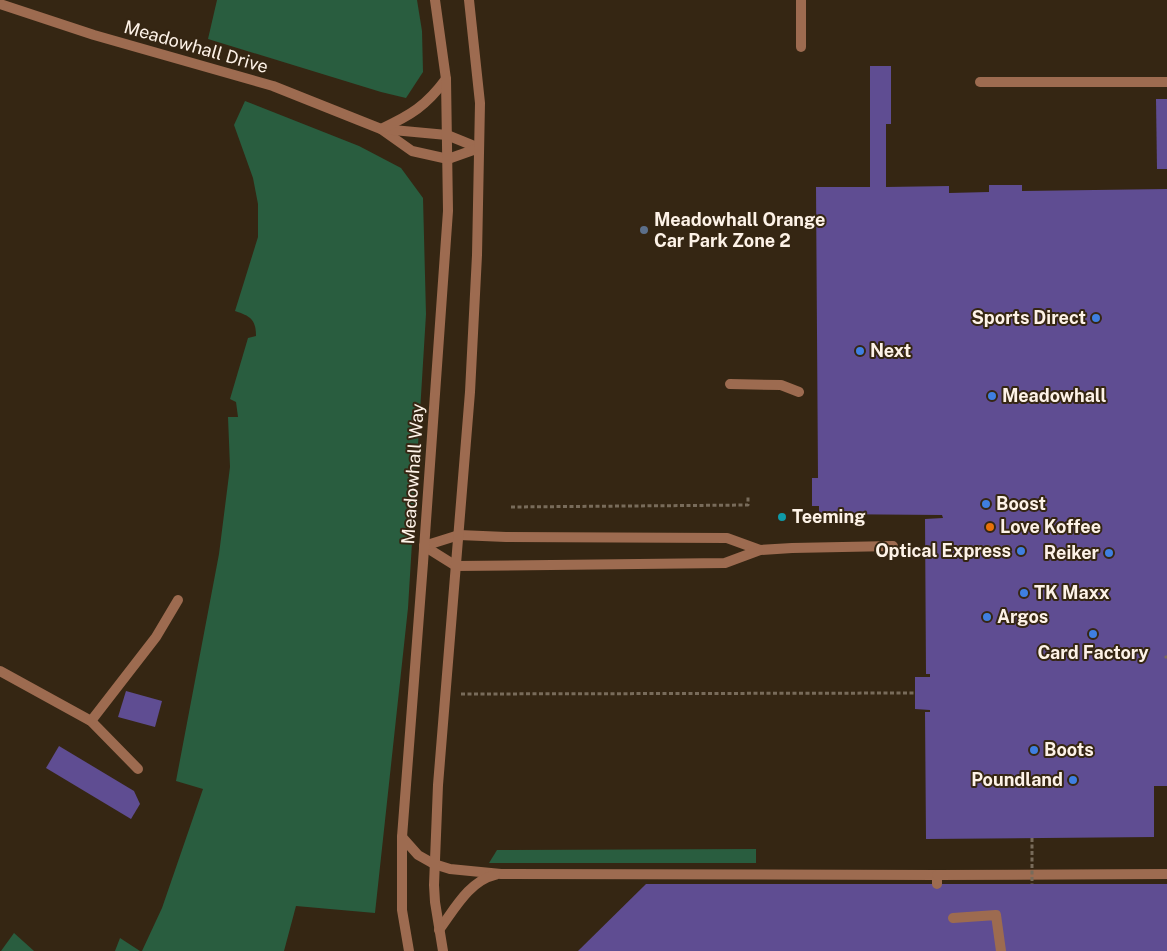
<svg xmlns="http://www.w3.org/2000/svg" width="1167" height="951" viewBox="0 0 1167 951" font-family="'Public Sans',sans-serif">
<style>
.green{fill:#295d3f}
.building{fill:#5f4d92}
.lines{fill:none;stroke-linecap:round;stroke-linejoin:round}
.path{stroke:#786b5a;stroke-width:3;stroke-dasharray:4 2.5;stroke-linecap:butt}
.service{stroke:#9d6b50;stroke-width:10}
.minor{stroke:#9d6b50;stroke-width:10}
.tertiary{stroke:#9d6b50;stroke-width:10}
.path-bridge{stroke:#786b5a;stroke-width:3;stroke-dasharray:4 2.5;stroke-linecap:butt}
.service-dot{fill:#5c6f8a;stroke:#352613;stroke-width:2}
.shop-dot{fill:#3f7fe0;stroke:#352613;stroke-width:2}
.culture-dot{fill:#0f9aa8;stroke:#352613;stroke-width:2}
.food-dot{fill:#e8710a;stroke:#352613;stroke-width:2}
.labels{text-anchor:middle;stroke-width:4;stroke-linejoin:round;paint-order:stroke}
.street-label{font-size:18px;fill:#fdf2e7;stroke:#352613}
.poi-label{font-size:18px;font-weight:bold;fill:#fdf2e7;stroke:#352613;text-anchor:start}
</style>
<rect width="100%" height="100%" fill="#352613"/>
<g class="green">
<path d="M 217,0 L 417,0 L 422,31 L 423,72 L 406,98 L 381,92 L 208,39 Z"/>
<path d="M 245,101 L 359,146 L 401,168 L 423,198 L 426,314 L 408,608 L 375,913 L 296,906 L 284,951 L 142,951 L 162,908 L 203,789 L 176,781 L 219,554 L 230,467 L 228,417 L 238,417 L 236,402 L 230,399 L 248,338 L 256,336 C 256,319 250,316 235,311 L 258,237 L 258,204 L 253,178 L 234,125 Z"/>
<path d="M 756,849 L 756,863 L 489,863 L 497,850 Z"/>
<path d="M 14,933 L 34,951 L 1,951 Z"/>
<path d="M 120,938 L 140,951 L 115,951 Z"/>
</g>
<g class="building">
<path d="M 870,66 L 891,66 L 891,124 L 886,124 L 886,187 L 949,186 L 949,193 L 989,192 L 989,185 L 1022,185 L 1022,191 L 1167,189 L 1167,786 L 1154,786 L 1154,837 L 926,839 L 925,712 L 930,712 L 930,710 L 915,709 L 915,677 L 930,677 L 930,674 L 926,674 L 925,519 L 943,518 L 942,515 L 819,514 L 819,506 L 812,506 L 812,478 L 818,478 L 816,187 L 870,187 Z"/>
<path d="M 1156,99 L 1167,99 L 1167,169 L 1157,169 Z"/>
<path d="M 126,691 L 162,701 L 155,727 L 118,717 Z"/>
<path d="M 59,746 L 134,791 L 140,804 L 131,819 L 46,768 Z"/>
<path d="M 646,884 L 1167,884 L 1167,951 L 578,951 Z"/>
</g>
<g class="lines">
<g class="path">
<path d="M 511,507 L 748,505 L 748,496"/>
<path d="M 1165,656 L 1167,658"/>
<path d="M 461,694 L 915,693"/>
</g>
<g class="service">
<path d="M 801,47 L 801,0"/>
<path d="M 980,82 L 1167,82"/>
<path d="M 730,384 L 781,385 L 799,392"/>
<path d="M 459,535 L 506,537 L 727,538 L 760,550"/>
<path d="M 456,566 L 725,563 L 760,550 L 792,548 L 893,546"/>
<path d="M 0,671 L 91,721 L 138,769"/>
<path d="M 91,721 L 156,637 L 178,600"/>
<path d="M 434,864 L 450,869 L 501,874 L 937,875 L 937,884"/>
<path d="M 937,875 L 1167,874"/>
<path d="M 953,918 L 996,915 L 1001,951"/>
<path d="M 439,930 C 454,910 469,881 495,875"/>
</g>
<g class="minor">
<path d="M 0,4 L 94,35 L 273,86 L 381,129 L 412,151 L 448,159"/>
<path d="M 382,129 L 447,135"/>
</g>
<g class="tertiary">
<path d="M 381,129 C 411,115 426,106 446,79"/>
<path d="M 447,135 L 479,148"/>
<path d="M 448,159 L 479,148"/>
<path d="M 424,546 L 456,566"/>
<path d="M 424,546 L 459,535"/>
<path d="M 402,837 L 418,855 L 434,864"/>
<path d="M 409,951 L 402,910 L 402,837 L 423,563 L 448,211 L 446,79 L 435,0"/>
<path d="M 443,951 L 435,902 L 434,885 L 438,785 L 470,392 L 477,255 L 480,103 L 469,0"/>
</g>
<path class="path-bridge" d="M 1032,838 L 1032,884"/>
</g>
<circle class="service-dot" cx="644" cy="230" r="5"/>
<g class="shop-dot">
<circle cx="1096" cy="318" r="5"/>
<circle cx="860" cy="351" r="5"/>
<circle cx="992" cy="396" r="5"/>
<circle cx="986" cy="504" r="5"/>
<circle cx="1021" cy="551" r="5"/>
<circle cx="1109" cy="553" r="5"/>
<circle cx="1024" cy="593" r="5"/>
<circle cx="987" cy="617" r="5"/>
<circle cx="1093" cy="634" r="5"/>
<circle cx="1034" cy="750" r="5"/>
<circle cx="1073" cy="780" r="5"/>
</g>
<circle class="culture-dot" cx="782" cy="517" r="5"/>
<circle class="food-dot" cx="990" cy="527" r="5"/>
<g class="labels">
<g class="street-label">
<text transform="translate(196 47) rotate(16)" y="6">Meadowhall Drive</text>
<text transform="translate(413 474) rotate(-86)" y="6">Meadowhall Way</text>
</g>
<g class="poi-label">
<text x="654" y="226">Meadowhall Orange<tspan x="654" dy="21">Car Park Zone 2</tspan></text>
<text x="1086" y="324" text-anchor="end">Sports Direct</text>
<text x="870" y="357">Next</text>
<text x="1002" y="402">Meadowhall</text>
<text x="996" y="510">Boost</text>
<text x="792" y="523">Teeming</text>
<text x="1000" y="533">Love Koffee</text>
<text x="1011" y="557" text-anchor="end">Optical Express</text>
<text x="1099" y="559" text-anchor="end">Reiker</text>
<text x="1034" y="599">TK Maxx</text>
<text x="997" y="623">Argos</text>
<text x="1093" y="659" text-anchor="middle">Card Factory</text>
<text x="1044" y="756">Boots</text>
<text x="1063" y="786" text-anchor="end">Poundland</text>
</g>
</g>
</svg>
